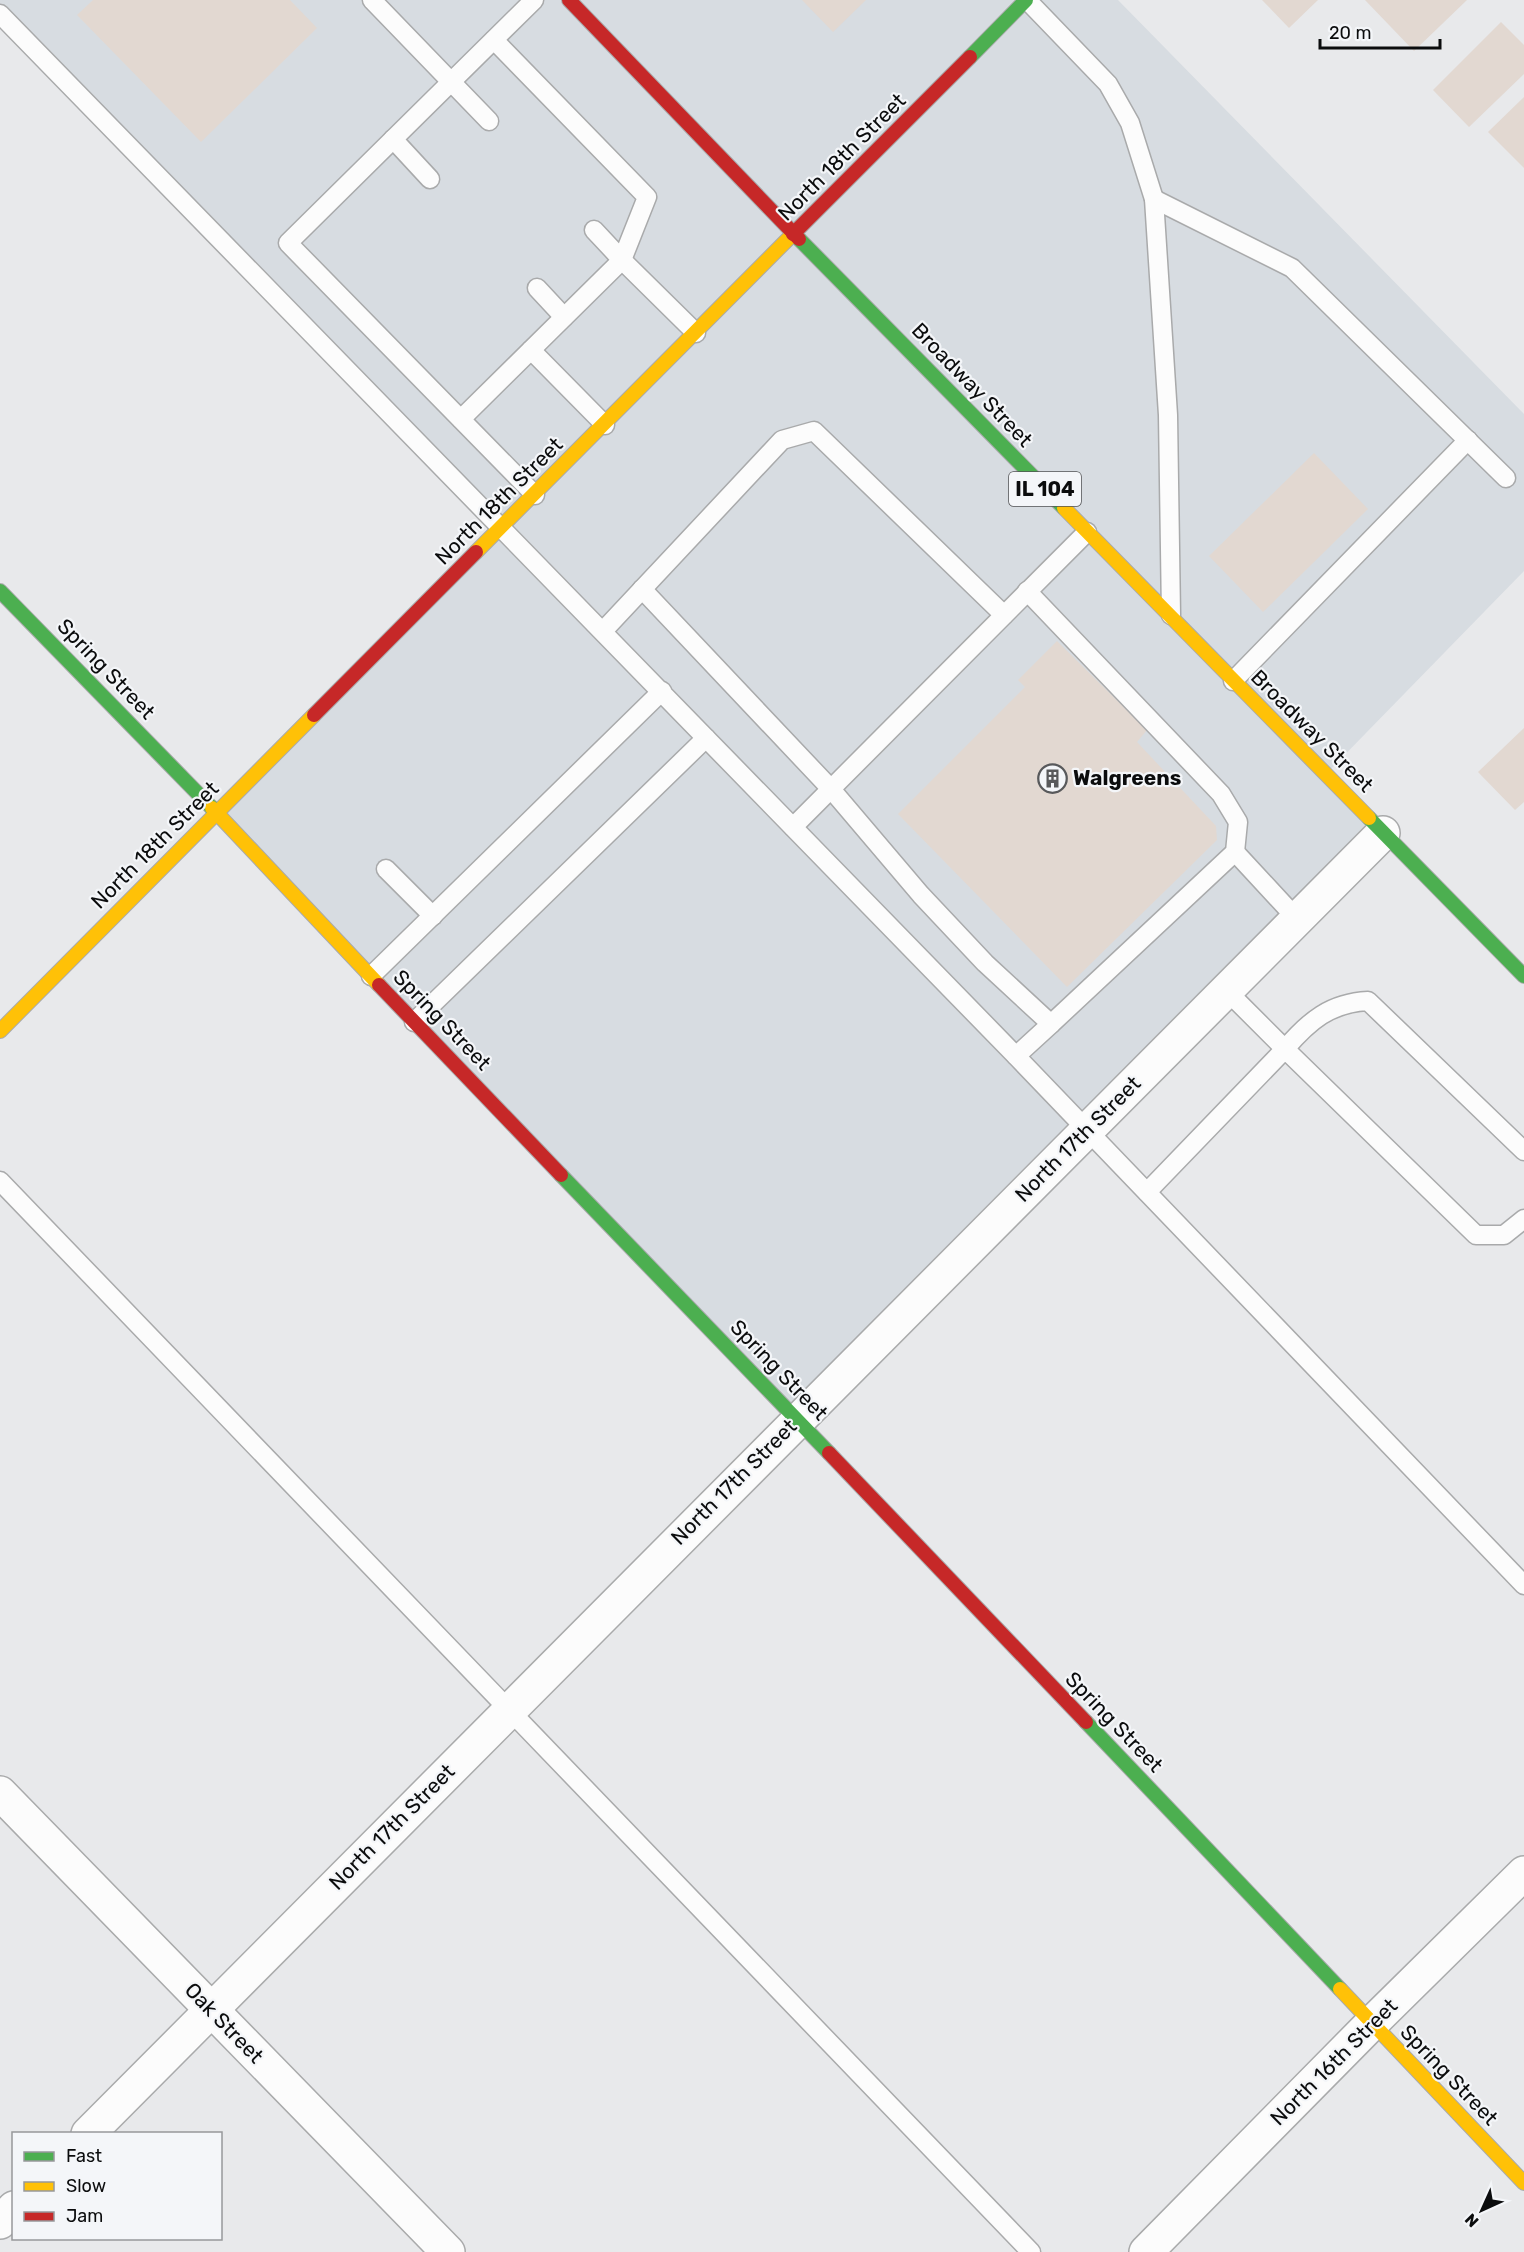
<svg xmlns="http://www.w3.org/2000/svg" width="1524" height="2252" viewBox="0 0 1524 2252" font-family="Rubik,sans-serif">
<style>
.built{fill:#d7dce1}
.building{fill:#e2d8d1}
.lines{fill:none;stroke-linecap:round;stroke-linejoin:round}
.lane-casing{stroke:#a9aaab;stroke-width:21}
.street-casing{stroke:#a9aaab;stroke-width:36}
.fast-casing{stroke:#a9aaab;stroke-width:16}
.slow-casing{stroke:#a9aaab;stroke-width:16}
.jam-casing{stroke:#a9aaab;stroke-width:16}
.lane{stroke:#fcfcfc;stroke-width:18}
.street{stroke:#fcfcfc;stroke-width:33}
.fast{stroke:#4caf50;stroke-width:14}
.slow{stroke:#ffc107;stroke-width:14}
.jam{stroke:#c62828;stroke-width:14}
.labels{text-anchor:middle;stroke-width:4.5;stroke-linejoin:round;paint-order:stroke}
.shield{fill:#f4f6f9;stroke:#515254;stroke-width:1.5}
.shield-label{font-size:20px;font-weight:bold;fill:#0b0c0d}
.street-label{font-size:21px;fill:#0b0c0d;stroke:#f4f6f9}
.poi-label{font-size:21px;font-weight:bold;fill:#0b0c0d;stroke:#f4f6f9;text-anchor:start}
</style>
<rect width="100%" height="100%" fill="#e8e9eb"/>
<path class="built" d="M 0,0 L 1118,0 L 1524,414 L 1524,571 L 1326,774 L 1383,833 L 797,1419 L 217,813 L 502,527 L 0,14 Z"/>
<g class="building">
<path d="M 93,0 L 290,0 L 317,28 L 201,142 L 77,15 Z"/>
<path d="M 802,0 L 866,0 L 833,32 Z"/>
<path d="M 1262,0 L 1318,0 L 1289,28 Z"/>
<path d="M 1365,0 L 1467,0 L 1414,51 Z"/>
<path d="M 1501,22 L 1524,45 L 1524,74 L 1469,127 L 1433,90 Z"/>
<path d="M 1524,97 L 1524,168 L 1488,132 Z"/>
<path d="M 1314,453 L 1368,509 L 1263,612 L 1209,556 Z"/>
<path d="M 1057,641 L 1147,730 L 1137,742 L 1216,826 L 1217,840 L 1067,987 L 898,814 L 1025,687 L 1018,680 Z"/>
<path d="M 1524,728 L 1524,802 L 1515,810 L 1478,772 Z"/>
</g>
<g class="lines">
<defs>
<g id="lane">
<path d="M 372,0 L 489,121"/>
<path d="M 534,0 L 288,243 L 535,495"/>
<path d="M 1027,0 L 1108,84 L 1130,123 L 1154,199 L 1168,415 L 1171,615"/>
<path d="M 0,14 L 1016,1056 L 1524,1585"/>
<path d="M 494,40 L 647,197 L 622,260 L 594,230"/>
<path d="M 393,139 L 430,179"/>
<path d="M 1154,199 L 1292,268 L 1506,478"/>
<path d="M 537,288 L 564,317"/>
<path d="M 531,350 L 605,425"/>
<path d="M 461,419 L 622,260 L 696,333"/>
<path d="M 642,589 L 831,789 L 921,895 L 985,963 L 1051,1024 L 1235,852 L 1238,822 L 1221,794 L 1027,591"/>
<path d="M 603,631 L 782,440 L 814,431 L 1004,615"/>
<path d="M 1233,681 L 1468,440"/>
<path d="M 793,827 L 1087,532"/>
<path d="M 1235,852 L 1297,919"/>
<path d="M 386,869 L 433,916"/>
<path d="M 371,976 L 662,691"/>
<path d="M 1226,990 L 1285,1049 C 1309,1021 1330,1003 1368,1001 L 1524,1151"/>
<path d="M 414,1022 L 706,738"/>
<path d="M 1016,1056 L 1051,1024"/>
<path d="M 0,1181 L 1031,2252"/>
<path d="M 1147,1192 L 1285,1049 L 1476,1235 L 1504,1235 L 1524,1219"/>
</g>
<g id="street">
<path d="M 0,1793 L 448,2252"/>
<path d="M 88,2134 L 1383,833"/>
<path d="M 0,2222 L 14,2208"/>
<path d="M 1146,2252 L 1372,2023 L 1524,1873"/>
</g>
<g id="fast">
<path d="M 970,57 L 1026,0"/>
<path d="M 799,239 L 1064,508"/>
<path d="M 0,591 L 212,808"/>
<path d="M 1369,818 L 1524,976"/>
<path d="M 561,1175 L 829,1453"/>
<path d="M 1086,1722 L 1340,1989"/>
</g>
<g id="slow">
<path d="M 1064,508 L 1369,818"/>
<path d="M 476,552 L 793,234"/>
<path d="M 212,808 L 379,985"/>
<path d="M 0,1031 L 314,715"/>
<path d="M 1340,1989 L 1524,2183"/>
</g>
<g id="jam">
<path d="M 569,0 L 799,239"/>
<path d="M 793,234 L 970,57"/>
<path d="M 314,715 L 476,552"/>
<path d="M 379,985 L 561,1175"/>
<path d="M 829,1453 L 1086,1722"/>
</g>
</defs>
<use href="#lane" class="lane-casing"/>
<use href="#street" class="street-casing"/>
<use href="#fast" class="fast-casing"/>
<use href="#slow" class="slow-casing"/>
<use href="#jam" class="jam-casing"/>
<use href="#lane" class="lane"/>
<use href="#street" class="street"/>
<use href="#fast" class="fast"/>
<use href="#slow" class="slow"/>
<use href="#jam" class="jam"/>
</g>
<defs>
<symbol id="building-ring" viewBox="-11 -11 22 22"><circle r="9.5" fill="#f4f6f9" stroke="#58595b" stroke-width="1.5"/><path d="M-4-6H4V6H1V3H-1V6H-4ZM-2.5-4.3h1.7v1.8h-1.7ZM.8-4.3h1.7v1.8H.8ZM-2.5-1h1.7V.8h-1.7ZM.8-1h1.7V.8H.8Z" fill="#58595b"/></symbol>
</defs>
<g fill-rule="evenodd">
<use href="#building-ring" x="1036" y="762" width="33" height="33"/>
</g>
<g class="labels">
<rect class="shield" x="1009" y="472" width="72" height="34" rx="4.5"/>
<g class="shield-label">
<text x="1045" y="496">IL 104</text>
</g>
<g class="street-label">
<text transform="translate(842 157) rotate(-45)" y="7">North 18th Street</text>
<text transform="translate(972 385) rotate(46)" y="7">Broadway Street</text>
<text transform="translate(499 501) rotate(-45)" y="7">North 18th Street</text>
<text transform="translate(106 669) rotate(46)" y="7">Spring Street</text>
<text transform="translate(1312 731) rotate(45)" y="7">Broadway Street</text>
<text transform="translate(155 845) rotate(-45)" y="7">North 18th Street</text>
<text transform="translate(442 1020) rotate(46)" y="7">Spring Street</text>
<text transform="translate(1078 1139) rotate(-45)" y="7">North 17th Street</text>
<text transform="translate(779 1370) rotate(46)" y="7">Spring Street</text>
<text transform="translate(734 1482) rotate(-45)" y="7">North 17th Street</text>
<text transform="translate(1114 1722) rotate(46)" y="7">Spring Street</text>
<text transform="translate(392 1827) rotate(-45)" y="7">North 17th Street</text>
<text transform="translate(224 2023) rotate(46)" y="7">Oak Street</text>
<text transform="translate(1334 2062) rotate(-45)" y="7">North 16th Street</text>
<text transform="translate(1449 2075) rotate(46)" y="7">Spring Street</text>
</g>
<g class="poi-label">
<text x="1073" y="785">Walgreens</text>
</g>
</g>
<rect x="12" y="2132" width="210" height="108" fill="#f4f6f9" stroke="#97989b" stroke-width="1.5"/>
<rect x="24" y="2152" width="30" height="9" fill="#4caf50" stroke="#97989b" stroke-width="1.5"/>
<text x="66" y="2162" font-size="18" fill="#0b0c0d">Fast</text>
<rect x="24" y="2182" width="30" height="9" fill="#ffc107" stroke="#97989b" stroke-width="1.5"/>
<text x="66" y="2192" font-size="18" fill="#0b0c0d">Slow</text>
<rect x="24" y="2212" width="30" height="9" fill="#c62828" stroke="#97989b" stroke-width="1.5"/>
<text x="66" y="2222" font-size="18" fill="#0b0c0d">Jam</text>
<g transform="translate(1482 2210) rotate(225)" stroke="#f4f6f9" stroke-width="4.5" paint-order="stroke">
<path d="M0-4.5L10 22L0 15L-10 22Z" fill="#0b0c0d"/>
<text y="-9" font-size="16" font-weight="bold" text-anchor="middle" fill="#0b0c0d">N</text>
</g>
<path d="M1320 39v9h120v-9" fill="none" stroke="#0b0c0d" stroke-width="3"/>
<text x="1329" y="39" font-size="18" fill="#0b0c0d" stroke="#f4f6f9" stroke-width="4.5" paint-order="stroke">20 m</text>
</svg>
